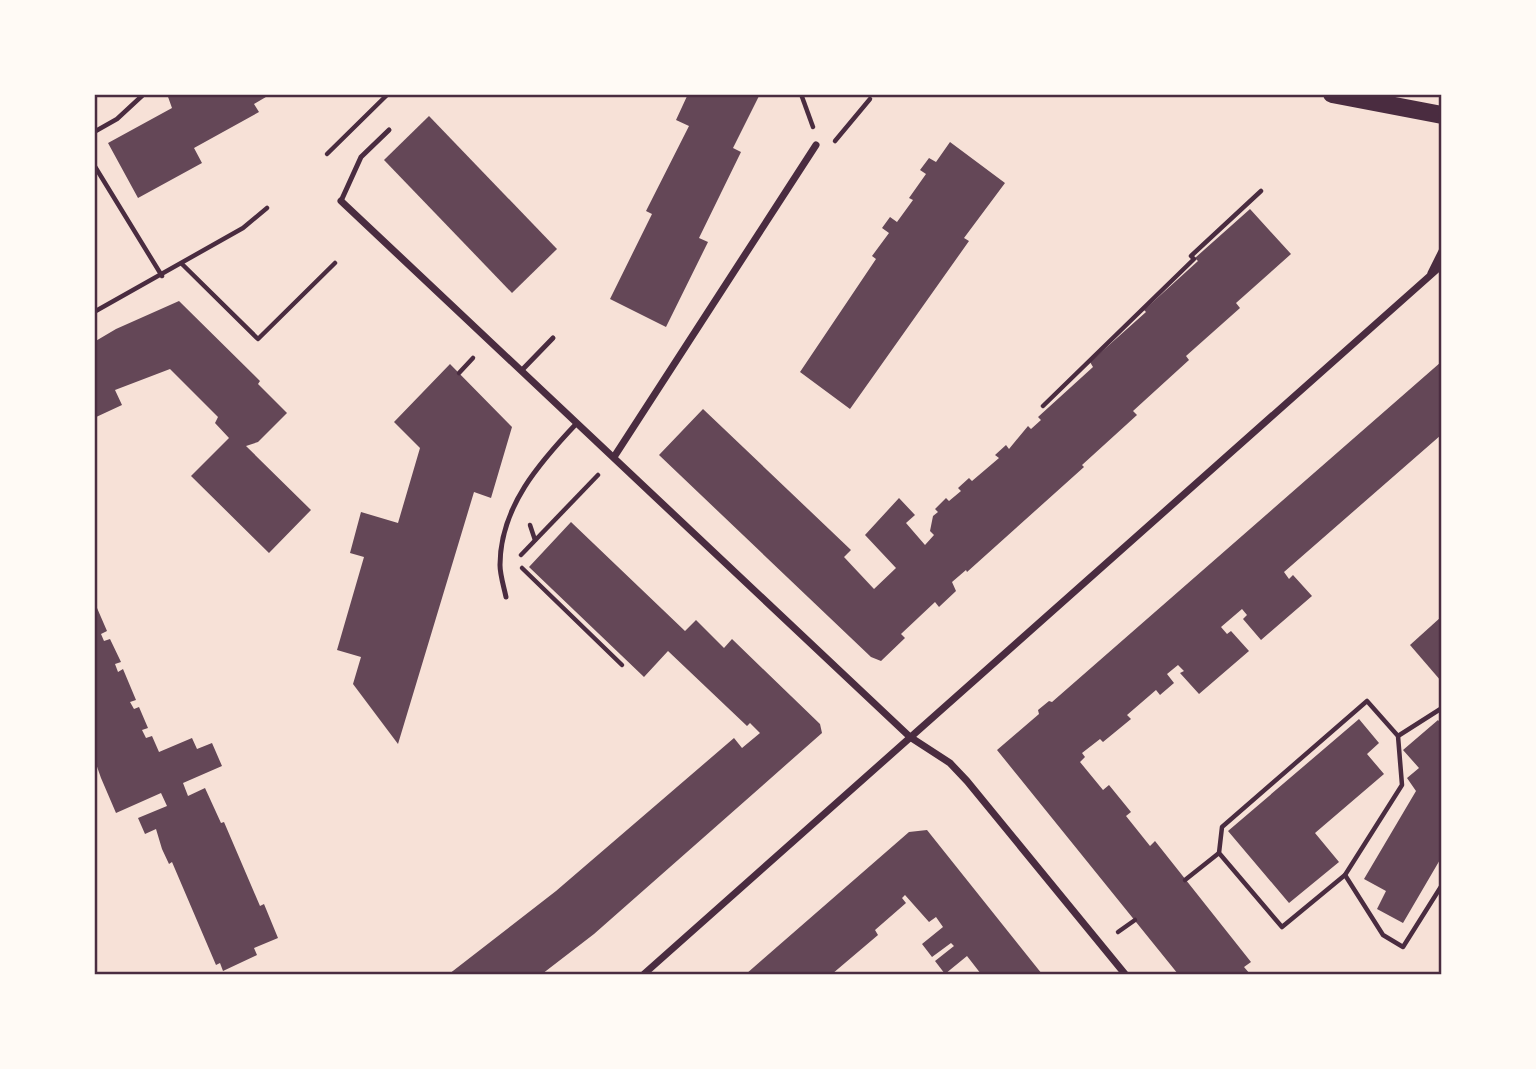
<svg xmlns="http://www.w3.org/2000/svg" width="1536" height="1069" viewBox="0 0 1536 1069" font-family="'Sofia Sans Condensed',sans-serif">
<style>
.building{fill:#644757}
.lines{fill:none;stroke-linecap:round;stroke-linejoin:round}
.path{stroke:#4a2c40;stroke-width:4.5}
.service{stroke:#4a2c40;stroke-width:5}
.minor{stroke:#4a2c40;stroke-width:7}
.primary{stroke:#4a2c40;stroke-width:18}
.neatline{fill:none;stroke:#4a2c40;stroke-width:2.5}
</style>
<rect width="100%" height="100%" fill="#f7e1d7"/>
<g class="building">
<path d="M 167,94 L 271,94 L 254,104 L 259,112 L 194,148 L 202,163 L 138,198 L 108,143 L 172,108 Z"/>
<path d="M 688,94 L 760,94 L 733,148 L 741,152 L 699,238 L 708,242 L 666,327 L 610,299 L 652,214 L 646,211 L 689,126 L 676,120 Z"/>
<path d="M 429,116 L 557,249 L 512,293 L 384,160 Z"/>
<path d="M 950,142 L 1005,183 L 964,238 L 969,241 L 850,409 L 800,372 L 876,259 L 872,256 L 889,233 L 882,228 L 890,217 L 897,222 L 913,200 L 909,198 L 926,174 L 920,170 L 929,158 L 936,162 Z"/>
<path d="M 1250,209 L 1291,254 L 1236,303 L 1240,308 L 1186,356 L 1189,360 L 1133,411 L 1137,415 L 1082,465 L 1084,467 L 967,572 L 966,570 L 952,582 L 956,591 L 939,607 L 935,602 L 901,634 L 905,638 L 881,661 L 871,657 L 659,455 L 703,409 L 851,550 L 844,557 L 874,589 L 896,568 L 865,535 L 899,498 L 915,515 L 906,523 L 925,545 L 934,535 L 930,531 L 933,516 L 938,512 L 935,509 L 946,498 L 949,501 L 961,491 L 958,488 L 969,478 L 972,481 L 999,458 L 995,455 L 1006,445 L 1009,449 L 1028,426 L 1031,429 L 1041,420 L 1038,417 L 1093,367 L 1090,362 L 1146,312 L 1144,310 L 1198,261 L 1195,258 Z"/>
<path d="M 179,301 L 260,381 L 258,384 L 287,413 L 258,442 L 246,446 L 311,510 L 269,553 L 191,476 L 229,438 L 215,423 L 218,417 L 170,369 L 115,390 L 122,405 L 94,418 L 94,342 L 116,329 Z"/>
<path d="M 1441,362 L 1441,435 L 1284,572 L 1289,579 L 1293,575 L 1312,596 L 1261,640 L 1243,619 L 1247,615 L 1242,609 L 1221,627 L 1227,634 L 1231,631 L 1249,651 L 1199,694 L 1180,673 L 1184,671 L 1178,665 L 1167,674 L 1174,683 L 1160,695 L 1156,690 L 1127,715 L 1131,719 L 1103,742 L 1100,739 L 1082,753 L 1085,757 L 1080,762 L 1103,790 L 1109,785 L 1131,812 L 1126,816 L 1150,846 L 1155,841 L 1251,962 L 1244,967 L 1250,974 L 1178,974 L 997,750 L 1039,714 L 1038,710 L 1049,701 L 1052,702 Z"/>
<path d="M 450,364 L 512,427 L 491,498 L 474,492 L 398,744 L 353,684 L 361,657 L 337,650 L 364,557 L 350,553 L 361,512 L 398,523 L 420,448 L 394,422 Z"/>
<path d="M 571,522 L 685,631 L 696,620 L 724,648 L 732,639 L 820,724 L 822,733 L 594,934 L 542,974 L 449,974 L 556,891 L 734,738 L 742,748 L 760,733 L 750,723 L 747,726 L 668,651 L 644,677 L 529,567 Z"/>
<path d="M 94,601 L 107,631 L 101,634 L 104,641 L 110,639 L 121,662 L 115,664 L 118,672 L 123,669 L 136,700 L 130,702 L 134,709 L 139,707 L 148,728 L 142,730 L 146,738 L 152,736 L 159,752 L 192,738 L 197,749 L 212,743 L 222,766 L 183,783 L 188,796 L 205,788 L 221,823 L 224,822 L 260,906 L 264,904 L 278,938 L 254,948 L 257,955 L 223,971 L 220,963 L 216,965 L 172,862 L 169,864 L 162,849 L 156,829 L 145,834 L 138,818 L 167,806 L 161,793 L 116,813 L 101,778 L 94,758 Z"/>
<path d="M 1441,617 L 1441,681 L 1410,645 Z"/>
<path d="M 1359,719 L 1379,743 L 1367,754 L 1384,774 L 1315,833 L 1339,862 L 1289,903 L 1228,831 Z"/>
<path d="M 1438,720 L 1441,724 L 1441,858 L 1403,923 L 1377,909 L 1386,891 L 1364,879 L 1416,791 L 1407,778 L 1419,768 L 1403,750 Z"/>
<path d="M 927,830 L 1042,974 L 981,974 L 967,956 L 945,974 L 935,961 L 954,946 L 951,943 L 932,957 L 922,944 L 943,927 L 936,917 L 929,922 L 905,895 L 902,898 L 906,903 L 875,930 L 878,935 L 832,974 L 746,974 L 909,832 Z"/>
</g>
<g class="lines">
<g class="path">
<path d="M 801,94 L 813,127"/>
<path d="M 94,132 L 117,119 L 144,94"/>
<path d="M 835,141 L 870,99"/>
<path d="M 327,154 L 388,94"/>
<path d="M 94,165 L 162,276"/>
<path d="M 182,264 L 258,339 L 335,263"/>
<path d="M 94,312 L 243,228 L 267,208"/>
<path d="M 459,373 L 473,358"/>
<path d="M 1043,406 L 1194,259 L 1191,256 L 1261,191"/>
<path d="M 530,525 L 535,540"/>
<path d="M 521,555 L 598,475"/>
<path d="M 522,568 L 622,665"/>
<path d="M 1367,701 L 1398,736 L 1402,785 L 1345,875 L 1282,927 L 1219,853 L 1222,827 Z"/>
<path d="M 1398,736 L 1442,708"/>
<path d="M 1345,875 L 1383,935 L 1403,947 L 1442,885"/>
<path d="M 1185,880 L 1219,853"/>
<path d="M 1118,932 L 1135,920"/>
</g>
<g class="service">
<path d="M 341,201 L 361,157 L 389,130"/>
<path d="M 522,370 L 553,338"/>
<path d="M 506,597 C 504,587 500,575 500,565 C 500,507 540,462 577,423"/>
</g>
<g class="minor">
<path d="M 341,201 L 910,737 L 950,763 L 967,781 L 1125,974"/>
<path d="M 1431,273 L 1442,251"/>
<path d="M 614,457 L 816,145"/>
<path d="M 644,974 L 1442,265"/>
</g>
<path class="primary" d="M 1332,94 L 1442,115"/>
</g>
<rect width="1536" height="1069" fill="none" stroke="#fffaf5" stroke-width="192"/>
<rect x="96" y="96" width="1344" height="877" class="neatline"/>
</svg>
